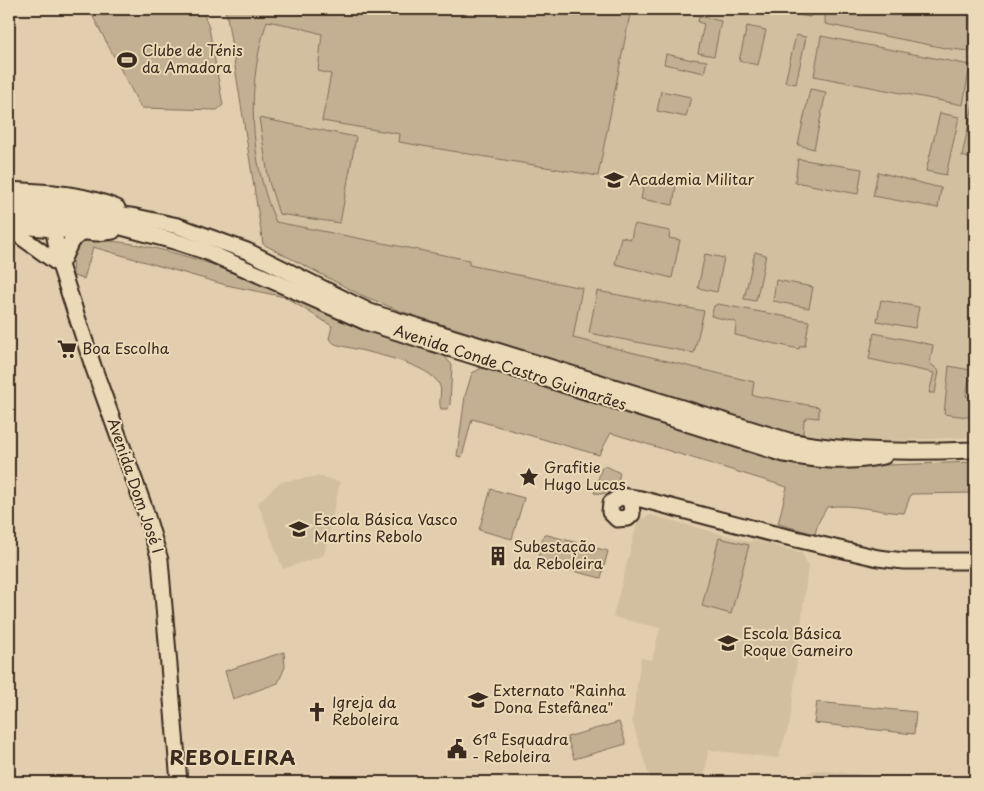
<svg xmlns="http://www.w3.org/2000/svg" width="984" height="791" viewBox="0 0 984 791" font-family="'Playpen Sans',sans-serif">
<style>
.built{fill:#d2bfa0}
.green{fill:#c3b093;stroke:#7f6d58}
.lines{fill:none;stroke-linecap:round;stroke-linejoin:round}
.secondary-casing{stroke:#3b2a1e;stroke-width:19}
.secondary{stroke:#ecd9b7;stroke-width:15}
.labels{text-anchor:middle;stroke-width:4;stroke-linejoin:round;paint-order:stroke}
.poi-label{font-size:15px;fill:#3b2a1e;stroke:#ecd9b7;text-anchor:start}
.street-label{font-size:15px;fill:#3b2a1e;stroke:#ecd9b7}
.district-label{font-size:20px;font-weight:bold;letter-spacing:1px;fill:#3b2a1e;stroke:#ecd9b7}
</style>
<rect width="100%" height="100%" fill="#e2ceae"/>
<filter id="ink" filterUnits="userSpaceOnUse"><feTurbulence type="fractalNoise" baseFrequency=".02" numOctaves="2"/><feDisplacementMap in="SourceGraphic" scale="10" xChannelSelector="R" yChannelSelector="G"/><feConvolveMatrix kernelMatrix="1 2 1 2 8 2 1 2 1" color-interpolation-filters="sRGB"/></filter>
<g filter="url(#ink)">
<g class="built">
<path d="M 224,9 L 975,9 L 975,437 L 837,443 L 826,438 L 784,433 L 400,311 L 359,294 L 263,244 L 227,16 Z"/>
<path d="M 319,476 L 340,482 L 324,555 L 283,569 L 258,503 L 280,482 Z"/>
<path d="M 651,515 L 750,542 L 754,540 L 802,553 L 808,565 L 790,722 L 778,758 L 708,750 L 704,782 L 651,782 L 632,721 L 641,658 L 652,660 L 660,628 L 613,617 L 638,520 Z"/>
<path d="M 815,770 L 931,781 L 931,782 L 788,782 Z"/>
</g>
<g class="green">
<path d="M 89,9 L 202,9 L 209,28 L 223,105 L 217,110 L 141,108 Z"/>
<path d="M 224,9 L 631,9 L 598,176 L 399,142 L 400,134 L 322,121 L 331,74 L 318,71 L 322,34 L 298,27 L 267,21 C 246,84 249,161 276,222 L 469,260 L 469,265 L 582,288 L 573,338 L 754,382 L 752,395 L 819,407 L 819,418 L 808,417 L 804,420 L 803,434 L 784,433 L 400,311 L 359,294 L 263,244 L 227,16 Z"/>
<path d="M 765,9 L 812,9 L 810,17 Z"/>
<path d="M 825,9 L 975,9 L 975,47 L 970,51 L 950,49 L 825,24 Z"/>
<path d="M 699,16 L 721,21 L 714,56 L 698,53 L 704,24 L 698,22 Z"/>
<path d="M 747,26 L 766,30 L 758,65 L 739,61 Z"/>
<path d="M 796,35 L 806,37 L 796,84 L 785,82 Z"/>
<path d="M 821,36 L 970,65 L 963,105 L 814,76 Z"/>
<path d="M 666,54 L 692,60 L 692,59 L 707,61 L 704,73 L 664,64 Z"/>
<path d="M 810,89 L 826,92 L 814,149 L 798,145 Z"/>
<path d="M 661,91 L 691,97 L 686,117 L 657,111 Z"/>
<path d="M 975,95 L 975,160 L 962,156 Z"/>
<path d="M 940,113 L 959,117 L 946,175 L 926,171 Z"/>
<path d="M 259,118 L 356,137 L 340,223 L 279,214 L 269,182 Z"/>
<path d="M 798,159 L 862,169 L 858,194 L 795,182 Z"/>
<path d="M 878,172 L 941,188 L 938,208 L 873,196 Z"/>
<path d="M 645,179 L 676,185 L 673,205 L 641,199 Z"/>
<path d="M 634,224 L 670,231 L 669,238 L 680,240 L 672,278 L 615,264 L 621,237 L 631,239 Z"/>
<path d="M 89,240 C 138,240 186,256 233,271 L 440,351 L 452,365 L 450,405 L 447,409 L 441,409 C 438,402 442,394 440,386 C 431,362 359,351 335,344 L 329,339 L 332,326 L 285,297 L 226,285 L 93,247 L 84,279 L 73,276 L 72,254 L 79,243 Z"/>
<path d="M 755,252 L 766,255 L 756,301 L 744,299 Z"/>
<path d="M 705,254 L 724,258 L 717,292 L 698,288 Z"/>
<path d="M 776,280 L 813,287 L 809,308 L 773,301 Z"/>
<path d="M 597,291 L 704,311 L 694,353 L 589,333 Z"/>
<path d="M 881,300 L 919,307 L 915,328 L 877,321 Z"/>
<path d="M 718,304 L 809,321 L 805,346 L 800,346 L 799,349 L 735,335 L 736,322 L 711,316 L 714,306 Z"/>
<path d="M 874,333 L 933,345 L 930,363 L 939,371 L 935,393 L 929,393 L 934,373 L 869,359 Z"/>
<path d="M 486,366 L 857,466 L 975,462 L 975,493 L 911,494 L 904,513 C 878,512 852,503 827,507 L 818,523 L 815,534 L 778,524 L 787,487 L 611,433 L 599,455 L 472,419 L 462,457 L 457,456 L 465,396 L 472,373 Z"/>
<path d="M 949,366 L 975,371 L 975,380 L 969,380 L 966,396 L 975,398 L 975,418 L 944,414 Z"/>
<path d="M 606,466 L 620,473 L 616,490 L 602,494 L 594,493 L 602,467 Z"/>
<path d="M 491,489 L 524,498 L 512,539 L 479,530 Z"/>
<path d="M 544,534 L 608,551 L 601,578 L 537,562 Z"/>
<path d="M 719,538 L 749,545 L 731,614 L 702,606 Z"/>
<path d="M 284,652 L 285,667 L 278,683 L 233,699 L 225,671 Z"/>
<path d="M 817,702 L 916,712 L 914,734 L 814,723 Z"/>
<path d="M 619,722 L 626,744 L 574,759 L 567,737 Z"/>
</g>
<g class="lines">
<defs>
<g id="secondary">
<path d="M 9,190 C 46,192 82,193 117,208"/>
<path d="M 53,193 L 55,237 L 60,265 L 93,366 L 144,507 L 160,560 L 179,782"/>
<path d="M 9,202 L 65,206 L 136,217 L 178,226 L 247,251 L 370,312 L 789,441 C 851,453 913,452 975,450"/>
<path d="M 9,214 L 67,217 L 114,225 L 174,241 L 205,251 L 366,322 L 784,454 C 819,461 849,463 884,456"/>
<path d="M 9,225 L 97,233 L 113,231"/>
<path d="M 9,228 L 60,265"/>
<path d="M 60,265 L 71,241 L 83,231"/>
<path d="M 624,497 L 631,502 L 632,514 L 628,518 L 617,519 L 610,512 L 611,503 L 621,496 L 641,499 L 770,533 L 878,558 L 904,561 L 975,561"/>
</g>
</defs>
<use href="#secondary" class="secondary-casing"/>
<use href="#secondary" class="secondary"/>
</g>
</g>
<defs>
<symbol id="stadium-bare" viewBox="-9 -9 18 18"><path d="M0-5a6.5 5 0 1 0 0 10a6.5 5 0 1 0 0-10ZM-3.5-1.8h7v3.6h-7Z" fill="#3b2a1e" stroke="#ecd9b7" stroke-width="2.5" paint-order="stroke"/></symbol>
<symbol id="university-bare" viewBox="-9 -9 18 18"><path d="M0-5L7-2L0 1L-7-2ZM-4 1L0 2.5L4 1V4Q0 6-4 4Z" fill="#3b2a1e" stroke="#ecd9b7" stroke-width="2.5" paint-order="stroke"/></symbol>
<symbol id="supermarket-bare" viewBox="-9 -9 18 18"><path d="M-6-5.5h2.5l.6 2H6L4.5 2H-2.5L-4.4-4H-6ZM-1.5 3.2a1.3 1.3 0 1 0 .1 0ZM3 3.2a1.3 1.3 0 1 0 .1 0Z" fill="#3b2a1e" stroke="#ecd9b7" stroke-width="2.5" paint-order="stroke"/></symbol>
<symbol id="sight-bare" viewBox="-9 -9 18 18"><path d="M0-6L1.8-2.2L6-1.7L2.9 1.2L3.7 5.4L0 3.3L-3.7 5.4L-2.9 1.2L-6-1.7L-1.8-2.2Z" fill="#3b2a1e" stroke="#ecd9b7" stroke-width="2.5" paint-order="stroke"/></symbol>
<symbol id="school-bare" viewBox="-9 -9 18 18"><path d="M0-5L7-2L0 1L-7-2ZM-4 1L0 2.5L4 1V4Q0 6-4 4Z" fill="#3b2a1e" stroke="#ecd9b7" stroke-width="2.5" paint-order="stroke"/></symbol>
<symbol id="building-bare" viewBox="-9 -9 18 18"><path d="M-4-6H4V6H1V3H-1V6H-4ZM-2.5-4.3h1.7v1.8h-1.7ZM.8-4.3h1.7v1.8H.8ZM-2.5-1h1.7V.8h-1.7ZM.8-1h1.7V.8H.8Z" fill="#3b2a1e" stroke="#ecd9b7" stroke-width="2.5" paint-order="stroke"/></symbol>
<symbol id="church-bare" viewBox="-9 -9 18 18"><path d="M-1.2-6h2.4v3.5h3.3v2.4h-3.3V6h-2.4V-.1h-3.3v-2.4h3.3Z" fill="#3b2a1e" stroke="#ecd9b7" stroke-width="2.5" paint-order="stroke"/></symbol>
<symbol id="civic-bare" viewBox="-9 -9 18 18"><path d="M-.6-6.5H3V-4.5H.6V-3L4-1V1h2V6H-6V1h2V-1L-.6-3ZM-1.2 2.5V6h2.4V2.5Z" fill="#3b2a1e" stroke="#ecd9b7" stroke-width="2.5" paint-order="stroke"/></symbol>
</defs>
<g fill-rule="evenodd">
<use href="#stadium-bare" x="113" y="46" width="28" height="28"/>
<use href="#university-bare" x="600" y="166" width="28" height="28"/>
<use href="#supermarket-bare" x="53" y="335" width="28" height="28"/>
<use href="#sight-bare" x="515" y="463" width="28" height="28"/>
<use href="#school-bare" x="285" y="515" width="28" height="28"/>
<use href="#building-bare" x="484" y="542" width="28" height="28"/>
<use href="#school-bare" x="714" y="629" width="28" height="28"/>
<use href="#school-bare" x="464" y="686" width="28" height="28"/>
<use href="#church-bare" x="303" y="698" width="28" height="28"/>
<use href="#civic-bare" x="443" y="735" width="28" height="28"/>
</g>
<g class="labels">
<g class="poi-label">
<text x="142" y="56">Clube de Ténis<tspan x="142" dy="17">da Amadora</tspan></text>
<text x="629" y="185">Academia Militar</text>
<text x="82" y="354">Boa Escolha</text>
<text x="544" y="473">Grafitie<tspan x="544" dy="17">Hugo Lucas</tspan></text>
<text x="314" y="525">Escola Básica Vasco<tspan x="314" dy="17">Martins Rebolo</tspan></text>
<text x="513" y="552">Subestação<tspan x="513" dy="17">da Reboleira</tspan></text>
<text x="743" y="639">Escola Básica<tspan x="743" dy="17">Roque Gameiro</tspan></text>
<text x="493" y="696">Externato "Rainha<tspan x="493" dy="17">Dona Estefânea"</tspan></text>
<text x="332" y="708">Igreja da<tspan x="332" dy="17">Reboleira</tspan></text>
<text x="472" y="745">61ª Esquadra<tspan x="472" dy="17">- Reboleira</tspan></text>
</g>
<g class="street-label">
<text transform="translate(510 368) rotate(18)" y="5">Avenida Conde Castro Guimarães</text>
<text transform="translate(135 486) rotate(71)" y="5">Avenida Dom José I</text>
</g>
<g class="district-label">
<text x="233" y="765">REBOLEIRA</text>
</g>
</g>
<rect width="984" height="791" fill="none" stroke="#ecd9b7" stroke-width="30"/>
<rect x="15" y="15" width="954" height="761" fill="none" stroke="#3b2a1e" stroke-width="2" filter="url(#ink)"/>
</svg>
